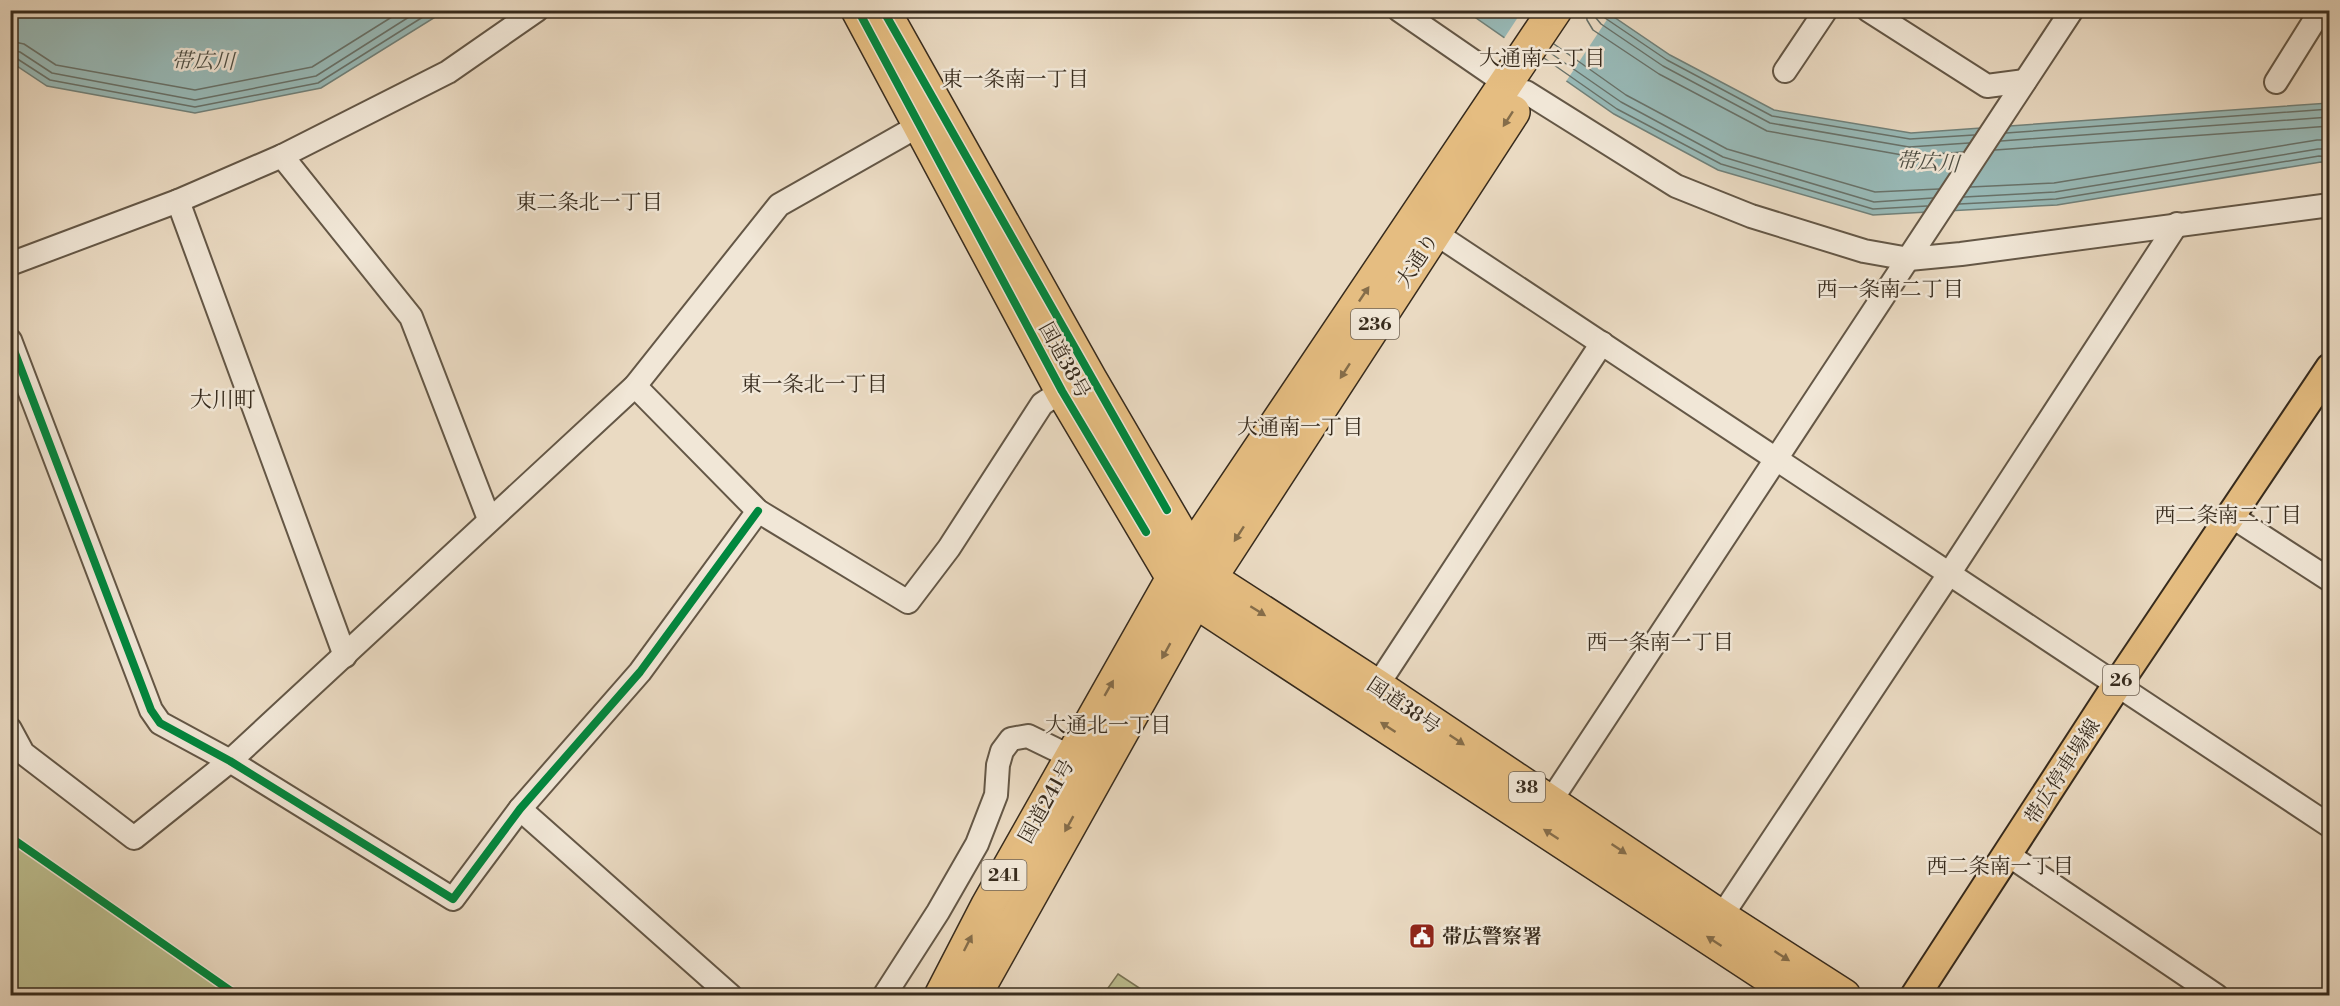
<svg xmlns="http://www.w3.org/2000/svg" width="2340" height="1006" viewBox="0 0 2340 1006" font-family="'Libre Bodoni','Noto Serif JP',serif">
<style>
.green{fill:#bcbe8f;stroke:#7a7456;stroke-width:1.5}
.water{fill:#98bab8;stroke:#71817a;stroke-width:1.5}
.pier{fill:#eadac2}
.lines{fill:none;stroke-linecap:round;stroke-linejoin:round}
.shore{stroke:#68726a;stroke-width:1.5}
.minor-casing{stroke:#645746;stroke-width:26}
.major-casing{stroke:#372b1d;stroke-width:32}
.highway-casing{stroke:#372b1d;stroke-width:36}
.minor{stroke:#f1e7d7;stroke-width:22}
.major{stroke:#e5bd81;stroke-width:28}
.highway{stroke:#e5bd81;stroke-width:33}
.cycleway-casing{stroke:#f1e7d7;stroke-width:11}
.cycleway{stroke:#00873e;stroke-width:8}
.oneway{fill:#856d4a}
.labels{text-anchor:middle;stroke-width:5;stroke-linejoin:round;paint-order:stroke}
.shield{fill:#f1e7d7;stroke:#6f6355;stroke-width:1.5}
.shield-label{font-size:18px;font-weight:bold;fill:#372b1d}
.street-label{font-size:20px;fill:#372b1d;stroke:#f1e7d7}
.poi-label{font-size:20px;font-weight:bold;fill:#372b1d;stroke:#f1e7d7;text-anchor:start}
.neighbourhood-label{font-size:21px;fill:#372b1d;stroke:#f1e7d7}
.water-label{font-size:21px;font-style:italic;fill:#4f4f44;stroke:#f1e7d7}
.quarter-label{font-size:22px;fill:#372b1d;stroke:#f1e7d7}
</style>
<rect width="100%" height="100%" fill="#eadac2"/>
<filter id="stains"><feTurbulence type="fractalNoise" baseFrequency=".00333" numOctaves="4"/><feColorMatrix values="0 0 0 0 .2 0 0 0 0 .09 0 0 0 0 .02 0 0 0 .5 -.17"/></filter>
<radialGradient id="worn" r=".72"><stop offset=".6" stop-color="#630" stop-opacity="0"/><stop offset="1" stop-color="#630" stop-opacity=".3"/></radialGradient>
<g class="green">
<path d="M 11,837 L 43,859 L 238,995 L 11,995 Z"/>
<path d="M 1118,974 L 1150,995 L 1103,995 Z"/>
</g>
<g class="water">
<path d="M 178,10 L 184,12 L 445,11 L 321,88 L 195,113 L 47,86 L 11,62 L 11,11 Z"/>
<path d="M 1466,11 L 1605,11 L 1670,55 L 1774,110 L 1911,133 L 2329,103 L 2329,163 L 2321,162 L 2057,205 L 1873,215 L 1718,170 L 1614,114 Z"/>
</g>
<path class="pier" d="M 1610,10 L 1612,12 L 1565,83 L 1503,40 L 1522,11 Z"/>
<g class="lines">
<g class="shore">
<path d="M 1586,10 L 1587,20 L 1593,30 L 1659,74 L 1767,131 L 1908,156 L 1963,152"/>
<path d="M 1595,10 L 1596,18 L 1601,24 L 1663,66 L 1770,123 L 1909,147 L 1969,143"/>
<path d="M 1602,10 L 1605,18 L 1667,60 L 1772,116 L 1910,139 L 1974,135"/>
<path d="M 10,41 L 24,44 L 56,65 L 195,90 L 312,67 L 403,10"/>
<path d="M 1554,44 L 1626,95 L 1727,149 L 1875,192 L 1939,189"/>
<path d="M 10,50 L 20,52 L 52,73 L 195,100 L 316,76 L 420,10"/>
<path d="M 1549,52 L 1621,102 L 1723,157 L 1874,202 L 1933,198"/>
<path d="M 10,57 L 16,58 L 50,80 L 195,107 L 318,83 L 434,10"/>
<path d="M 1544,58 L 1617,109 L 1721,164 L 1873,209 L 1927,206"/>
<path d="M 2006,133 L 2330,109"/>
<path d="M 2001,141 L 2330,117"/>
<path d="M 1995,150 L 2330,126"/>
<path d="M 1970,187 L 2054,183 L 2317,140 L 2330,140"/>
<path d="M 1964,197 L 2055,192 L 2318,149 L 2330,149"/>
<path d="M 1959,204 L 2056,199 L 2319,156 L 2330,157"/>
</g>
<defs>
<g id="minor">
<path d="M 1399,10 L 1505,83"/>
<path d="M 1868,10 L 1987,86 L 2025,81"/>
<path d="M 1785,71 L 1826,10"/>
<path d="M 2276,82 L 2321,10"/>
<path d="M 1526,92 L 1676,186 L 1751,216 L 1864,251 L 1909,259 L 1961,254 L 2330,205"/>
<path d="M 282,156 L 411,317 L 489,519"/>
<path d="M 178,201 L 345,656"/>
<path d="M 1435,233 L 2330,826"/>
<path d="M 10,264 L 178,201 L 282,156 L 448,72 L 537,10"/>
<path d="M 10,340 L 151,710 L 160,723 L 230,761 L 453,899 L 520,809 L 640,672 L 758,511"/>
<path d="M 635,386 L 758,511 L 908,602 L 949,548 L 1042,404 L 1062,391"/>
<path d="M 2231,516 L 2330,580"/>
<path d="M 1377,686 L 1602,343"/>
<path d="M 10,729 L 23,753 L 134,838 L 230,761 L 635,386 L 779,205 L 920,125"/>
<path d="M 1550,802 L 2072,10"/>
<path d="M 520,809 L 731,996"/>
<path d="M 2007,854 L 2217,996"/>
<path d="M 1721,917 L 1949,574 L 2177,224"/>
<path d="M 884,996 L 938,912 L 977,844 L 996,795 L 998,765 L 1002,751 L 1011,739 L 1028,736 L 1071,757"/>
</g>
<path id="major" d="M 1915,996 L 2117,685 L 2330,368"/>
<g id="highway">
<path d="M 858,10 L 1062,391 L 1173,578 L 1195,601 L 1798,996"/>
<path d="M 883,10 L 1090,379 L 1191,552 L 1210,578 L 1377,686 L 1721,917 L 1844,996"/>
<path d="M 941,996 L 988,905 L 1173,578 L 1555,10"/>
<path d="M 974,996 L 1195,601 L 1513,112"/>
</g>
</defs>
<use href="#minor" class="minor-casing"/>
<use href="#major" class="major-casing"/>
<use href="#highway" class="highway-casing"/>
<use href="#minor" class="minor"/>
<use href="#major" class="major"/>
<use href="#highway" class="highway"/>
<defs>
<g id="cycleway">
<path d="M 858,10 L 1062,391 L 1146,532"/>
<path d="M 883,10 L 1167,510"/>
<path d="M 10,340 L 151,710 L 160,723 L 230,761 L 453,899 L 520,809 L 640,672 L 758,511"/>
<path d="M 10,837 L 238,996"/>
</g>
</defs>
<use href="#cycleway" class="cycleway-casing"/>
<use href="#cycleway" class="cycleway"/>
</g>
<defs><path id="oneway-solid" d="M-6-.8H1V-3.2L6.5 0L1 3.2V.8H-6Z" transform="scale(1.5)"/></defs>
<g class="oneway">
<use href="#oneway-solid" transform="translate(1508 119) rotate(123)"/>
<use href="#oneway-solid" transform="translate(1364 294) rotate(-56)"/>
<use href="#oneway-solid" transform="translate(1345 371) rotate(123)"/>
<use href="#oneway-solid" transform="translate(1239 534) rotate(123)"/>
<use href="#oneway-solid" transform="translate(1258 611) rotate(32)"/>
<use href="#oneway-solid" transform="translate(1166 651) rotate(119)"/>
<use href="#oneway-solid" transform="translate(1109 688) rotate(-60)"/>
<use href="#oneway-solid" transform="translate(1388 727) rotate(-147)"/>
<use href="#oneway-solid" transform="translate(1457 740) rotate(34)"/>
<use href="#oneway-solid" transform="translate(1069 824) rotate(119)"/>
<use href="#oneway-solid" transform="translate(1551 834) rotate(-147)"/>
<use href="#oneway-solid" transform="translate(1619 849) rotate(34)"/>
<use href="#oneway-solid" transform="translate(1714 941) rotate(-147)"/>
<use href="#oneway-solid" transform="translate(968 943) rotate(-63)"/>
<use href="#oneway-solid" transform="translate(1782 956) rotate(33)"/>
</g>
<defs>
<symbol id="civic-square" viewBox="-11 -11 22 22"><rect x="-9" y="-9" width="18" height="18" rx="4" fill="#8f2418" stroke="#f1e7d7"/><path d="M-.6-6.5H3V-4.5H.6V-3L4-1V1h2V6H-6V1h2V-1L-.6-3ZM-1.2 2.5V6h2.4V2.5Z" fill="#fff"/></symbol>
</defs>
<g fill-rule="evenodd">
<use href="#civic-square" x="1407" y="921" width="30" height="30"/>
</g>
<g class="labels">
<g class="shield">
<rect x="1351" y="309" width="48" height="30" rx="4.5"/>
<rect x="2103" y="665" width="36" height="30" rx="4.5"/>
<rect x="1509" y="772" width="36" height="30" rx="4.5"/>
<rect x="981.5" y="860" width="45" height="30" rx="4.5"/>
</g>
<g class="shield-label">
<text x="1375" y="330">236</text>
<text x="2121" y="686">26</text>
<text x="1527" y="793">38</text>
<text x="1004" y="881">241</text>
</g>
<g class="street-label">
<text transform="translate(1417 260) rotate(-57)" y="7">大通り</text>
<text transform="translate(1065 360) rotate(61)" y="7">国道38号</text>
<text transform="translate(1404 705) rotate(34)" y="7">国道38号</text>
<text transform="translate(2062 771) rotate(-57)" y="7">帯広停車場線</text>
<text transform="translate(1046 801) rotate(-61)" y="7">国道241号</text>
</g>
<g class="poi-label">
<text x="1442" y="943">帯広警察署</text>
</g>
<g class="neighbourhood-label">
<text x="1542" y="65">大通南二丁目</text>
<text x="1015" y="86">東一条南一丁目</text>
<text x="589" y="209">東二条北一丁目</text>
<text x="1890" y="296">西一条南二丁目</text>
<text x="814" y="391">東一条北一丁目</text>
<text x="1300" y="434">大通南一丁目</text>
<text x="2228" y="522">西二条南二丁目</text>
<text x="1660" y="649">西一条南一丁目</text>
<text x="1108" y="732">大通北一丁目</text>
<text x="2000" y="873">西二条南一丁目</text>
</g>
<g class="water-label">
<text transform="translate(203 61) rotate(1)" y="7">帯広川</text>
<text transform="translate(1928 162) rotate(4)" y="7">帯広川</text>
</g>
<g class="quarter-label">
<text x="223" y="407">大川町</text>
</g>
</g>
<rect width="2340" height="1006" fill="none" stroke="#eadac2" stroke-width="36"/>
<rect x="12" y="12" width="2316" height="982" fill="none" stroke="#372b1d" stroke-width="3"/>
<rect x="18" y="18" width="2304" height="970" fill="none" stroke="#372b1d" stroke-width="1.5"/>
<rect width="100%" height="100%" filter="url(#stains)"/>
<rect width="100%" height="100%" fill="url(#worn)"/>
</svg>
